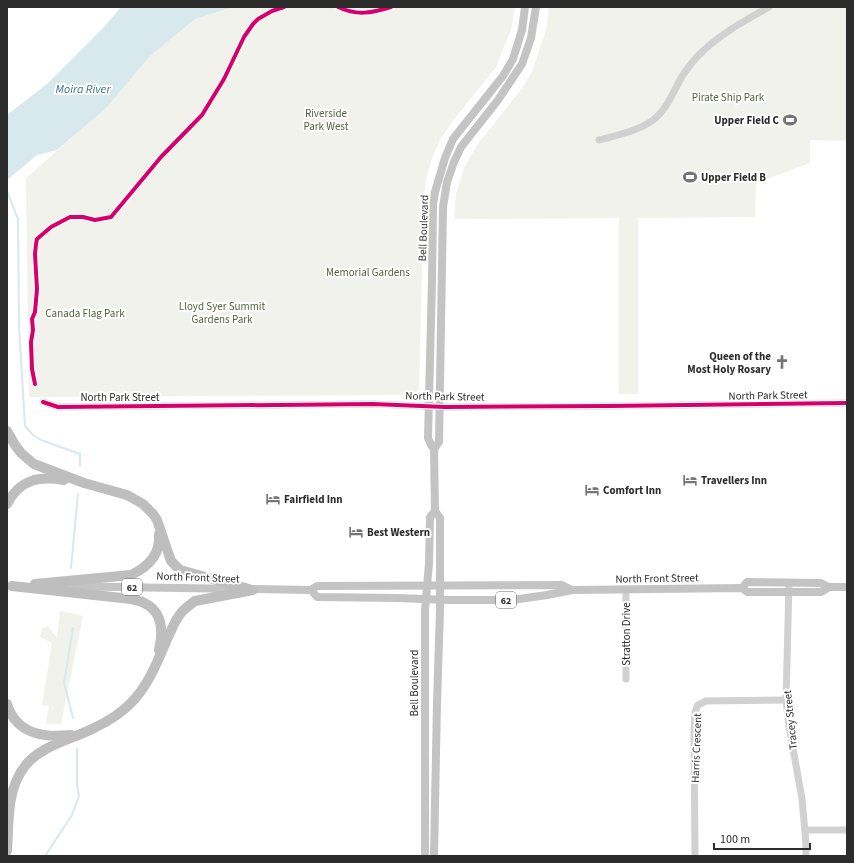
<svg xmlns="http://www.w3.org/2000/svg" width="854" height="863" viewBox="0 0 854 863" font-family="'Source Sans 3',sans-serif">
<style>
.green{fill:#f0f2eb}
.water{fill:#d8e9ee}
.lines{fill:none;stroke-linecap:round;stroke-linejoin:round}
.stream{stroke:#d8e9ee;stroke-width:2}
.minor{stroke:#d1d1d1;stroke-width:7}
.major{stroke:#c4c4c4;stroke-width:8}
.highway{stroke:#bebebe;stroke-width:10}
.cycleway-casing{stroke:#fff;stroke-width:6}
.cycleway{stroke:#d6006c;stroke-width:4}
.labels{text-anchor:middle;stroke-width:4;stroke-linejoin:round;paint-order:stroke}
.shield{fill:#fff;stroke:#6b6b6b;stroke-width:1}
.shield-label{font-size:10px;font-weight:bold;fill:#2c2c2c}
.park-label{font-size:11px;fill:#55633e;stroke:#fff}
.poi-label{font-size:11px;font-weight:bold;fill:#2c2c2c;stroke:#fff;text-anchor:start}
.street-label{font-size:11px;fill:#2c2c2c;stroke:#fff}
.water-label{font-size:12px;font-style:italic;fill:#427586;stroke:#fff}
</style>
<rect width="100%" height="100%" fill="#fff"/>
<g class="green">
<path d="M 233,7 L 515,7 L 511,30 L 496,67 L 452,122 L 440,140 L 432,158 L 427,176 L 424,195 L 419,389 L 414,395 L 29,397 L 26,178 L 92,120 L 149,57 L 195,19 Z"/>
<path d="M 549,7 L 847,7 L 847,141 L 810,140 L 810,163 L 756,183 L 755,217 L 638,218 L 638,394 L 619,394 L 619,218 L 454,219 L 456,194 L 464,168 L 477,145 L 520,91 L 532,72 L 546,30 Z"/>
<path d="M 60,611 L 83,616 L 61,724 L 46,724 L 49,706 L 42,705 L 52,643 L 40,637 L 42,628 L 48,626 L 57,638 Z"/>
</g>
<path class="water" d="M 121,7 L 233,7 L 195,19 L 149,57 L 105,109 L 57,150 L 37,155 L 7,180 L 7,115 L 48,83 L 103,28 Z"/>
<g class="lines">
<g class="stream">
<path d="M 7,191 L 18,219 L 19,327 L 25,426 L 33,435 L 41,440 L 80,454 L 80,466"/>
<path d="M 71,568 L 78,494"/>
<path d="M 73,628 L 64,683 L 73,718"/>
<path d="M 45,856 L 72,815 L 79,796 L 77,785 L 77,749"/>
</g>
<g class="minor">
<path d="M 599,140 C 618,135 638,131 653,120 C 668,109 674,89 683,75 C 689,66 695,58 703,51 C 722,33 746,20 769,7"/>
<path d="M 43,402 L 58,407 L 373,404 L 445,407 L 610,406 L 847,403"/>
<path d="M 789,583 L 786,700 L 789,726 L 802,799 L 806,843 L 806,856"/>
<path d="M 626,679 L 626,589"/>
<path d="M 806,830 L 847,830"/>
<path d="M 695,856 L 694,734 L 695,712 L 698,705 L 706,701 L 786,700"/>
</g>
<g class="major">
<path d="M 434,449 L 431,445 L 428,438 L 432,281 L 433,205 L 435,192 L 445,158 L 453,139 L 503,76 L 513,59 L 522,30 L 525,7"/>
<path d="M 54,586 L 311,590 L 317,586 L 562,585 L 572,590"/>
<path d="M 742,588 L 747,582 L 821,583 L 829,587 L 847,587"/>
<path d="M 311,590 L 317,597 L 397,598 L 449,600 L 512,600 L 547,595 L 572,590 L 742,588 L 747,592 L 821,592 L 829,587"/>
<path d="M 425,856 L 425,610 L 429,563 L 430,517 L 435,511"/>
<path d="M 434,856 L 437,703 L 440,610 L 440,518 L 435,511 L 434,449 L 439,442 L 443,207 L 447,182 L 454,162 L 461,147 L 498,100 L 522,64 L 531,38 L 536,7"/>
</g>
<g class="highway">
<path d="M 7,431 L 15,445 L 21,453 L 34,464 L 84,483 L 127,495 L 143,504 L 153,514 L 157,520 L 171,561 L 180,570 L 249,589"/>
<path d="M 7,504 C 20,479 39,476 64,480"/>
<path d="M 35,584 L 131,575 C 148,567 161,555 159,534"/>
<path d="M 12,586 L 131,599 C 160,604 165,624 159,650"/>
<path d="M 7,704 C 16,734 43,738 71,735"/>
<path d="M 7,851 C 9,823 6,790 25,766 C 41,745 74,739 96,727 C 109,721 121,713 131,703 C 149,685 158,660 168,637 C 172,629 175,620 181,613 C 185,608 190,605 195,601 L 253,590"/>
</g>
<defs>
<g id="cycleway">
<path d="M 338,7 C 357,16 372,13 391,7"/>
<path d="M 35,384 L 32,369 L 31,342 L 33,330 L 32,319 L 35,312 L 37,289 L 35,254 L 36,244 L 37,239 L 51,227 L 70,217 L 83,217 L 95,220 L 111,217 L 161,157 L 202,115 L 224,79 L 244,37 L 253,24 L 258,19 L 272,11 L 284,7"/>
<path d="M 43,402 L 58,407 L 373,404 L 445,407 L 610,406 L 847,403"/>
</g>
</defs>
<use href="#cycleway" class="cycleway-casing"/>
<use href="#cycleway" class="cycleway"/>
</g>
<defs>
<symbol id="stadium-bare" viewBox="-9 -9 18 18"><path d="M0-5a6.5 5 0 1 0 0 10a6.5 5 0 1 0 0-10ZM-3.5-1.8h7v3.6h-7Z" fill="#767676" stroke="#fff" stroke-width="2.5" paint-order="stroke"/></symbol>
<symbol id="church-bare" viewBox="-9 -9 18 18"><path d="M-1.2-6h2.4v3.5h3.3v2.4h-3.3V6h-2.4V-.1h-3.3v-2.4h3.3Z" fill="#767676" stroke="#fff" stroke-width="2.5" paint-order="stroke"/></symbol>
<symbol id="hotel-bare" viewBox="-9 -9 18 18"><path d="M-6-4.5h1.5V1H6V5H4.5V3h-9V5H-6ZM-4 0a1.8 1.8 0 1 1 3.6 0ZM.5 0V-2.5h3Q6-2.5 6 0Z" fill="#767676" stroke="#fff" stroke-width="2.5" paint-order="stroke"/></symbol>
</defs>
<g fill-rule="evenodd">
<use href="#stadium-bare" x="780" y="110" width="20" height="20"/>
<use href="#stadium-bare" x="680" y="167" width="20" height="20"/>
<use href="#church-bare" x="772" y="352" width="20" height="20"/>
<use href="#hotel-bare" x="680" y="470" width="20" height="20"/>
<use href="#hotel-bare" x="582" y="480" width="20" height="20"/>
<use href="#hotel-bare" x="263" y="489" width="20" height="20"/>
<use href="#hotel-bare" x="346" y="522" width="20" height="20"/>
</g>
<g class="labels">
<g class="shield">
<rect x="122" y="579" width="20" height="16" rx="3"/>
<rect x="496" y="592" width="20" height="16" rx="3"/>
</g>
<g class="shield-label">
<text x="132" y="591">62</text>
<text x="506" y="604">62</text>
</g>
<g class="park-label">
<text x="728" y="101">Pirate Ship Park</text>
<text x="326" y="117">Riverside<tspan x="326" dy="13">Park West</tspan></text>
<text x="368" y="276">Memorial Gardens</text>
<text x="222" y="310">Lloyd Syer Summit<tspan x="222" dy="13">Gardens Park</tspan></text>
<text x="85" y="317">Canada Flag Park</text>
</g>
<g class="poi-label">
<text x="779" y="124" text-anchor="end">Upper Field C</text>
<text x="701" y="181">Upper Field B</text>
<text x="771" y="360" text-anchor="end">Queen of the<tspan x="771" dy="13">Most Holy Rosary</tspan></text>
<text x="701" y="484">Travellers Inn</text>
<text x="603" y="494">Comfort Inn</text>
<text x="284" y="503">Fairfield Inn</text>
<text x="367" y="536">Best Western</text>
</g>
<g class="street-label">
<text transform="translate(423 228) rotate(-88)" y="4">Bell Boulevard</text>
<text transform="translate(768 395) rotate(-1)" y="4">North Park Street</text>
<text transform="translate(445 396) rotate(1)" y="4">North Park Street</text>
<text x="120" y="401">North Park Street</text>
<text transform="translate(198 577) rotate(2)" y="4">North Front Street</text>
<text transform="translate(657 578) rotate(-1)" y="4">North Front Street</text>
<text transform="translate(626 634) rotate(-90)" y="4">Stratton Drive</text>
<text transform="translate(414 683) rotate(-90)" y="4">Bell Boulevard</text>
<text transform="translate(790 720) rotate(-96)" y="4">Tracey Street</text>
<text transform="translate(696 748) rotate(-88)" y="4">Harris Crescent</text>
</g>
<g class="water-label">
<text x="83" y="93">Moira River</text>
</g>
</g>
<rect width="854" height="863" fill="none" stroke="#2c2c2c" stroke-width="16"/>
<path d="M714 843v6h96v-6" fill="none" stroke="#2c2c2c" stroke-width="2"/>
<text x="720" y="843" font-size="12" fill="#2c2c2c" stroke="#ffffff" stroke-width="3" paint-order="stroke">100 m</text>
</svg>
